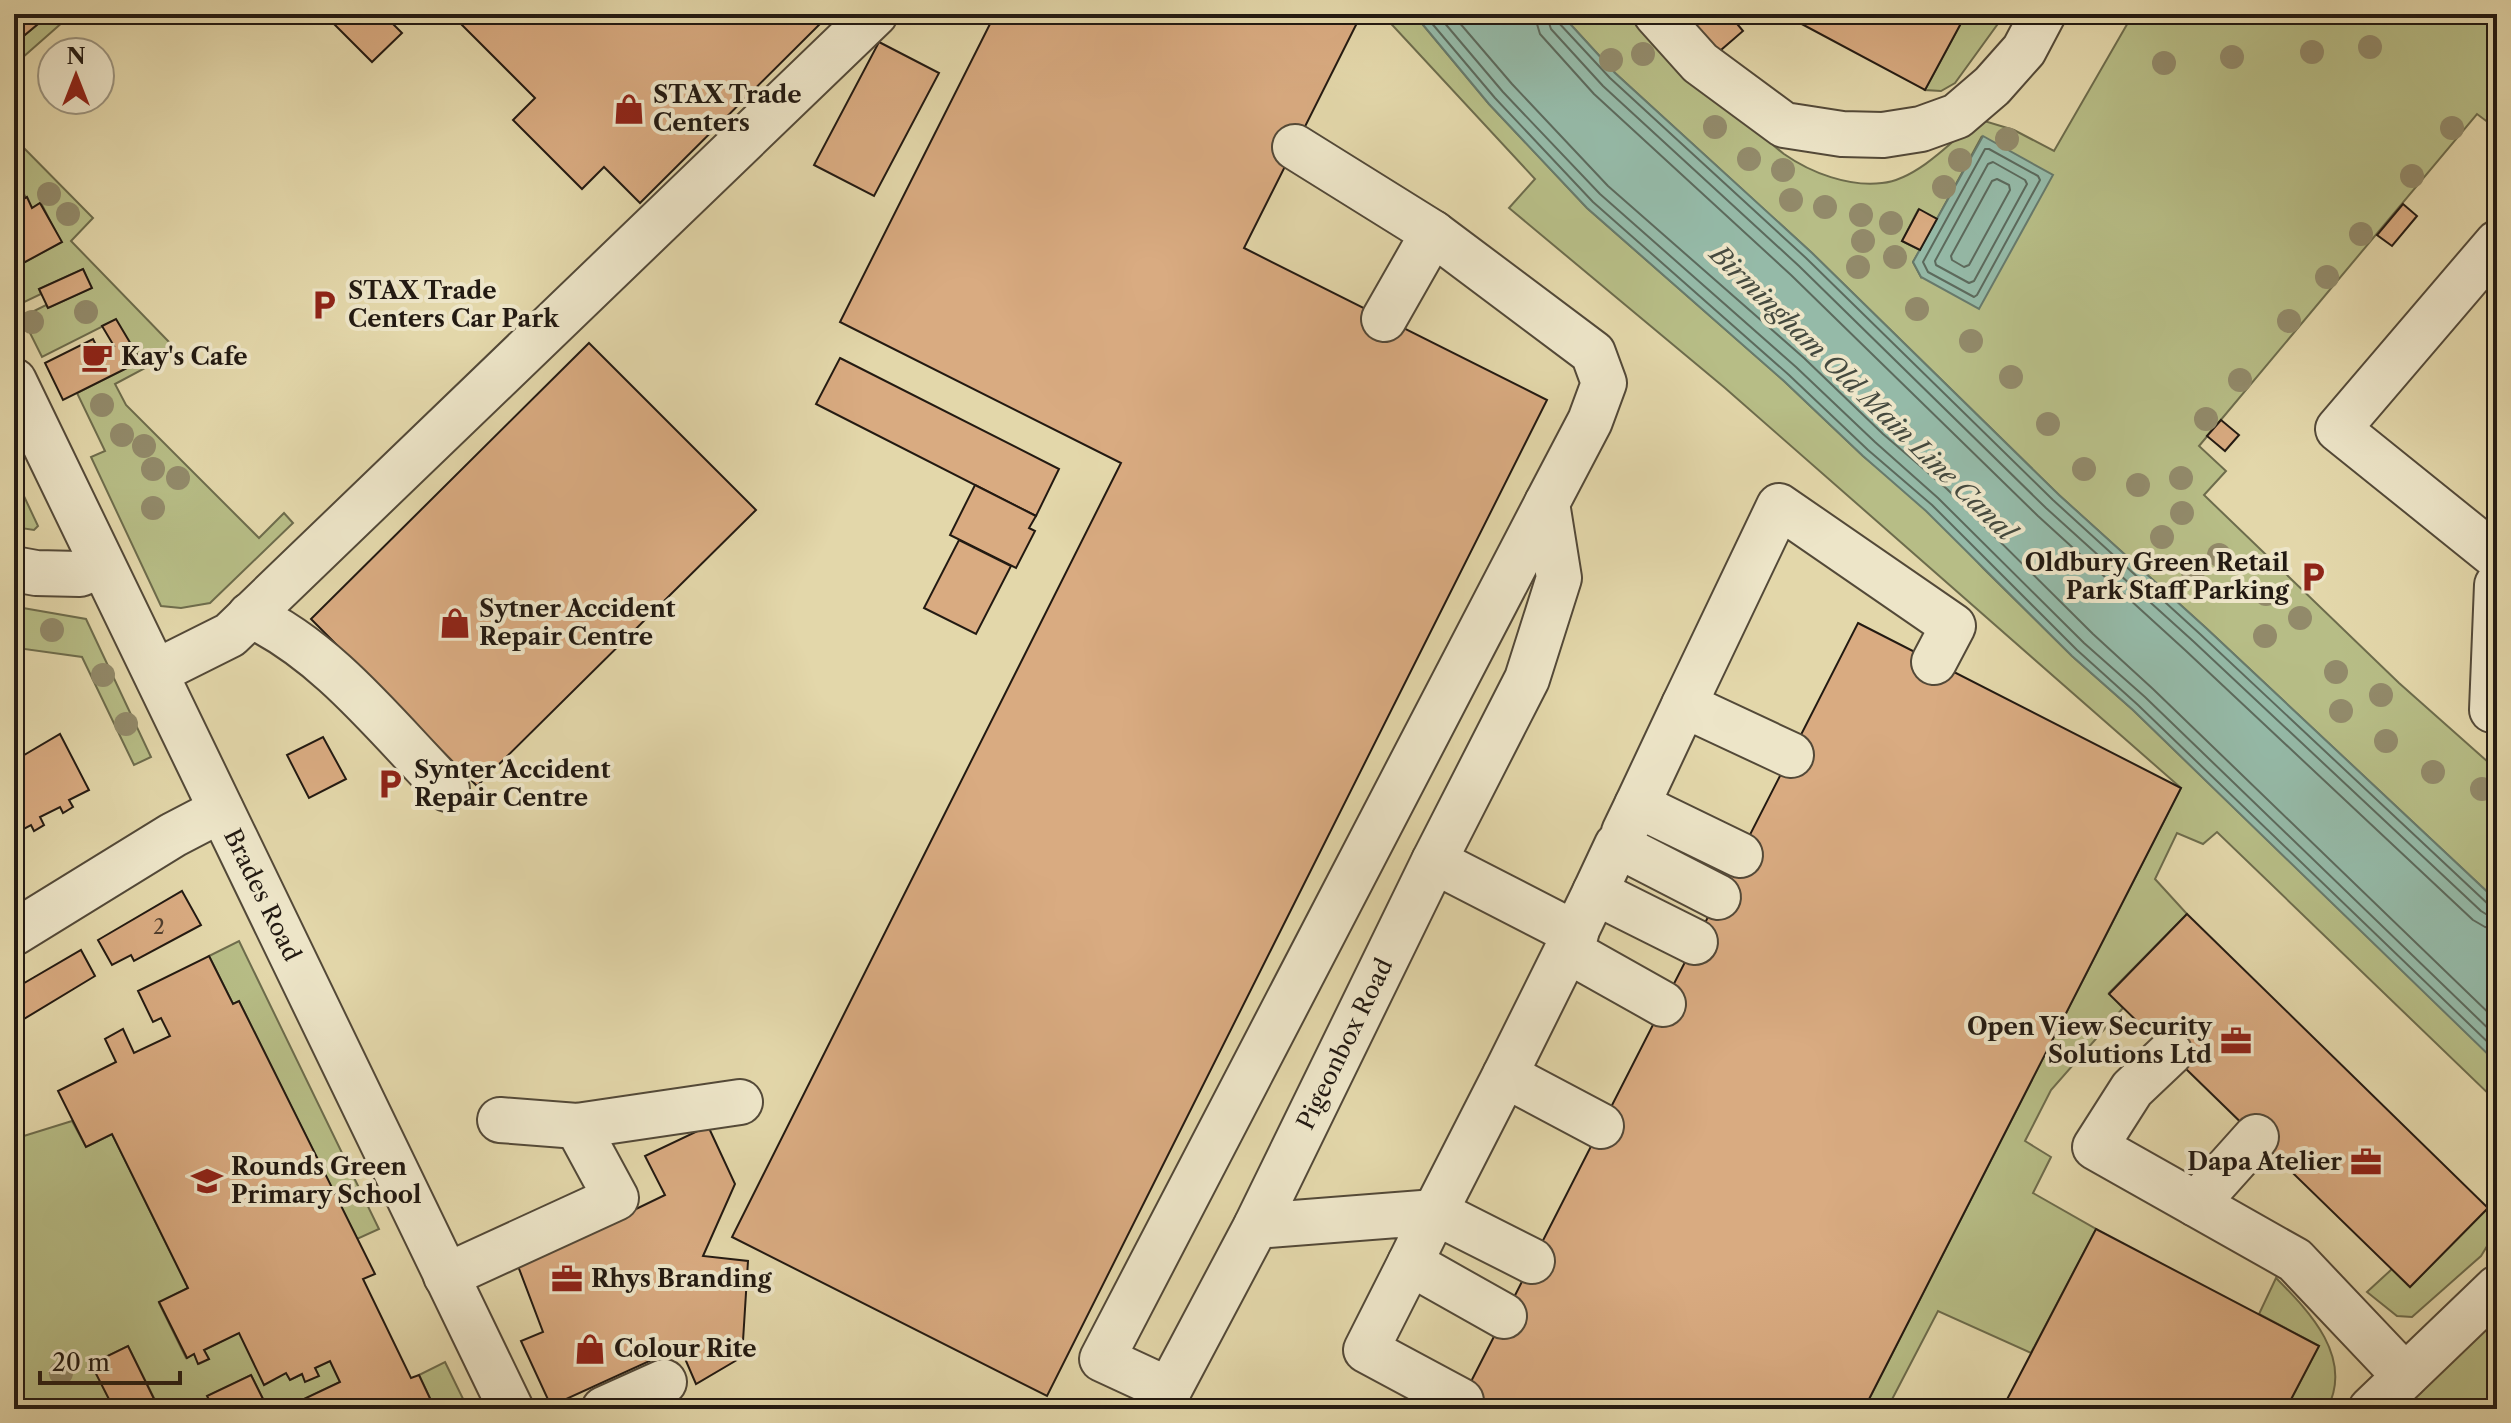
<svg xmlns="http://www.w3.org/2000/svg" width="2511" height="1423" viewBox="0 0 2511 1423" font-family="'Libre Caslon Text',serif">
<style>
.green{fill:#b7bd86;stroke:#6d6c4c;stroke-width:2;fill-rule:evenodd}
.water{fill:#95baa8;stroke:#677a6c;stroke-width:2}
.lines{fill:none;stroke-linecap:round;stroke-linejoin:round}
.shore{stroke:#5c6a5d;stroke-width:2}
.building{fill:#d9ab81;stroke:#231a12;stroke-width:2}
.minor-casing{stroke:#534938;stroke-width:48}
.minor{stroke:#ede5c8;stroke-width:44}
.tree{fill:#928a6a}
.labels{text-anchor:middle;stroke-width:8;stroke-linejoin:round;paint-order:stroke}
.number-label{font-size:20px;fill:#503e2e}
.poi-label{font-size:24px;font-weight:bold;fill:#231a12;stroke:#ede5c8;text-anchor:start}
.street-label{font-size:24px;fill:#231a12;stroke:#ede5c8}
.water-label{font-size:26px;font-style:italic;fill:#454a3f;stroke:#ede5c8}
</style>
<rect width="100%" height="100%" fill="#e3d7aa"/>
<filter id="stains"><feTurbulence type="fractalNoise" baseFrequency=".0025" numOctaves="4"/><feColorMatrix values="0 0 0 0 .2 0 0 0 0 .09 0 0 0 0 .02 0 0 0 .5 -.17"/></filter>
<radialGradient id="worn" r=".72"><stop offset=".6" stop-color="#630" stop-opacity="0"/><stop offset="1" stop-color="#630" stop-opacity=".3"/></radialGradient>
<g class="green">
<path d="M 50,14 L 72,14 L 14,65 L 14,44 Z"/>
<path d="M 1382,14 L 1414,14 L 1489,104 L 1587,208 L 1784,381 L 1863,456 L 1932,513 L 1984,569 L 2072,656 L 2133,710 L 2474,1040 L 2497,1063 L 2497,1102 L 2217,832 L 2203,844 L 2177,833 L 2155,879 L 2187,914 L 2109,993 L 2123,1008 L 2051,1090 L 2025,1141 L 2051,1157 L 2033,1193 L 2096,1229 L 2031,1353 L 1938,1311 L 1887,1409 L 1864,1409 L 2181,788 L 1725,388 L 1509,208 L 1535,179 Z"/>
<path d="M 1561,14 L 1638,14 C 1669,50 1704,81 1739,112 C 1754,126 1768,142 1784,154 C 1811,173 1849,187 1882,183 C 1916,180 1953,141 1978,119 L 2014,130 L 2054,151 L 2133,14 L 2497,14 L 2497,129 L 2477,114 L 2199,446 L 2226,471 L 2204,495 L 2399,683 L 2497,770 L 2497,901 L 2206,628 L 2059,495 L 1812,253 L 1615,73 ZM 1982,136 L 1921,277 L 1913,262 L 1920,250 L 1902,241 L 1918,210 L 1937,219 Z"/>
<path d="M 1966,14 L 2005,14 L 1955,83 L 1941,91 L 1925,90 Z"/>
<path d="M 14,138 L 93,218 L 71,241 L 171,344 L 149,366 L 115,384 L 126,405 L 259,538 L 284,513 L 293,523 L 210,603 L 181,608 L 161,606 L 91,457 L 105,451 L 77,393 L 140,361 L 115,320 L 42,357 L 22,317 L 46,305 L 48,308 L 91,288 L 83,269 L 39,289 L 41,294 L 16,306 L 14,302 L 14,268 L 61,242 L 41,203 L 32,208 L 14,177 Z"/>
<path d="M 14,475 L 38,526 L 34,530 L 14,527 Z"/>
<path d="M 23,608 L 86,619 L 151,757 L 134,765 L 82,657 L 17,648 Z"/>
<path d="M 239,941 L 379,1229 L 357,1239 L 239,1001 L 233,1004 L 209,956 Z"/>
<path d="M 72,1121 L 86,1147 L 112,1134 L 188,1288 L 159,1303 L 186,1358 L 194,1354 L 199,1364 L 209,1359 L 204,1350 L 261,1322 L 290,1380 L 330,1361 L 340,1382 L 300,1401 L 295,1399 L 273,1409 L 268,1409 L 251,1375 L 208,1396 L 214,1409 L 148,1409 L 157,1404 L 128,1346 L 92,1364 L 114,1409 L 14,1409 L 14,1139 Z"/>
<path d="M 2488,1208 L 2492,1238 L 2481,1256 L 2412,1317 L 2397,1316 L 2367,1292 L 2392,1269 L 2410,1287 Z"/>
<path d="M 2276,1278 C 2310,1312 2354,1358 2327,1409 L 2286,1409 L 2319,1346 L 2259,1314 Z"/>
<path d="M 2497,1320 L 2497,1405 L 2493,1409 L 2471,1409 L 2467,1406 L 2464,1409 L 2398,1409 Z"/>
<path d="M 445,1362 L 468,1409 L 435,1409 L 419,1375 Z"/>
</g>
<g class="water">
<path d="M 1414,14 L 1561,14 L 1615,73 L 1812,253 L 2059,495 L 2206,628 L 2497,901 L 2497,1063 L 2133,710 L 2072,656 L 1926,511 L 1863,456 L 1784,381 L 1587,208 L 1489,104 Z"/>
<path d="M 1983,136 L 2053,175 L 1979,309 L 1921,277 L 1913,262 Z"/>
</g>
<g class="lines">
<g class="shore">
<path d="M 1424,14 L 1495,98 L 1593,202 L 1789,375 L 1868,450 L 1932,505 L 2077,650 L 2138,705 L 2497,1051"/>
<path d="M 1437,14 L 1503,92 L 1600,194 L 1796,367 L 1875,442 L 1938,498 L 2084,643 L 2145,697 L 2497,1037"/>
<path d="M 1452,14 L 1512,84 L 1608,186 L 1804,358 L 1883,434 L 1947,489 L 2093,634 L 2153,689 L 2497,1021"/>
<path d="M 1534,14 L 1540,34 L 1594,94 L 1791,275 L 2038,516 L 2185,650 L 2473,920 L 2485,927 L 2497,929"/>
<path d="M 1546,14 L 1551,29 L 1603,86 L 1799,266 L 2046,508 L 2193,641 L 2481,911 L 2489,916 L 2497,917"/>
<path d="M 1556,14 L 1558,22 L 1610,78 L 1806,258 L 2053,500 L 2200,634 L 2488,904 L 2497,906"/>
<path d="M 1985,149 L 1989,149 L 2038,176 L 2040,180 L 1977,295 L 1974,297 L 1928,272 L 1923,262 Z"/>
<path d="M 1993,162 L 2025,180 L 2027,184 L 1974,281 L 1969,283 L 1936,265 L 1935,261 L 1988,164 Z"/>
<path d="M 1997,179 L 2009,185 L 2010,190 L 1969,265 L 1964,267 L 1952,260 L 1951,256 L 1992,181 Z"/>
</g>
</g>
<g class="building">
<path d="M 14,14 L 50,14 L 14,44 Z"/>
<path d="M 324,14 L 383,14 L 402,33 L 372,62 Z"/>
<path d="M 451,14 L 830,14 L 640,203 L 604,167 L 582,189 L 513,120 L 535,98 Z"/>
<path d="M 995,14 L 1353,14 L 1360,17 L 1244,248 L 1547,400 L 1047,1396 L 732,1237 L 1121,463 L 840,322 Z"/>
<path d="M 1677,14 L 1729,14 L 1743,31 L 1714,56 Z"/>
<path d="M 1783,14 L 1966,14 L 1925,90 Z"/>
<path d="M 879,42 L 939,73 L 874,196 L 814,165 Z"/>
<path d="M 27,197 L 32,208 L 40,203 L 62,242 L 14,268 L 14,204 Z"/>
<path d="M 2403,204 L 2417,216 L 2392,246 L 2377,235 Z"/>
<path d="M 1919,209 L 1937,219 L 1920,250 L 1902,241 Z"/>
<path d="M 83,269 L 92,288 L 48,308 L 39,289 Z"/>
<path d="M 116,319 L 141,361 L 63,400 L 45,363 L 93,339 L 100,353 L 114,346 L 102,326 Z"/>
<path d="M 589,343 L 756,510 L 477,786 L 311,619 Z"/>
<path d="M 840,358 L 1059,469 L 1036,516 L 816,404 Z"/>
<path d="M 2221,420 L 2239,435 L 2225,451 L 2207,436 Z"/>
<path d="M 975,485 L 1036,516 L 1029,528 L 1035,531 L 1016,568 L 950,535 Z"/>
<path d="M 959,540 L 1011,566 L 976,634 L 924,608 Z"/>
<path d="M 1858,623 L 2181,788 L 1864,1409 L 1457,1409 Z"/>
<path d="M 60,734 L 89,790 L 69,800 L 73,807 L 63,813 L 60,807 L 40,817 L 44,825 L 34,831 L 31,825 L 14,834 L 14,761 Z"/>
<path d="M 323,737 L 346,779 L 309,798 L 287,755 Z"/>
<path d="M 182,891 L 201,925 L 134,961 L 131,955 L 112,965 L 98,940 Z"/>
<path d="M 2187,914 L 2488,1208 L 2410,1287 L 2109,994 Z"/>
<path d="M 81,950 L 95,976 L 14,1025 L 14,989 Z"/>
<path d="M 209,956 L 233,1004 L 239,1001 L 375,1274 L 363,1279 L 411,1378 L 419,1375 L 435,1409 L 273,1409 L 295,1399 L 300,1401 L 340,1382 L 330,1361 L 315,1368 L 319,1376 L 305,1382 L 302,1374 L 290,1380 L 286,1373 L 264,1385 L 239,1333 L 204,1350 L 209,1359 L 198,1364 L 194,1354 L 187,1358 L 159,1302 L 188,1288 L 112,1134 L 86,1147 L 58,1091 L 116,1062 L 105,1039 L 123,1029 L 134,1053 L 170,1036 L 161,1018 L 153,1022 L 138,991 Z"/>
<path d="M 708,1126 L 735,1184 L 703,1256 L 748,1261 L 742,1357 L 696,1384 L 680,1347 L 551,1406 L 521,1341 L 543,1332 L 518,1266 L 665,1195 L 645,1156 Z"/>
<path d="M 2096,1229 L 2319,1346 L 2286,1409 L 2002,1409 Z"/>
<path d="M 128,1346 L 157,1405 L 148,1409 L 114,1409 L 91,1364 Z"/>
<path d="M 251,1375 L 268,1409 L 214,1409 L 207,1396 Z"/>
</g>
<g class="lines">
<defs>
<g id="minor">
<path d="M 1656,14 L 1700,63 L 1784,125 L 1842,134 L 1883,135 L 1921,129 L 1957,116 L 1992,86 L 2024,50 L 2043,14"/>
<path d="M 1295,147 L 1433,233 L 1384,319"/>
<path d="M 2497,243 L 2338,429 L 2497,557"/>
<path d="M 14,381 L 511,1409"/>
<path d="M 14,569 L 36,573 L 80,574 L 102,565"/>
<path d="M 250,615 C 328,651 388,729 447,789"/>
<path d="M 156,672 L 230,635 L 875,14"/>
<path d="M 1684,705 L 1779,506 L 1953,626 L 1934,662"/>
<path d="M 2492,710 L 2497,585"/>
<path d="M 1637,805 L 1684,705 L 1791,755"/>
<path d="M 1624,832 L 1637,805 L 1740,855"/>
<path d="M 1434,861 L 1576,934"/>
<path d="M 1595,892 L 1617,845 L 1718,897"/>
<path d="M 14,933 L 173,835 L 221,810"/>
<path d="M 1567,950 L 1595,892 L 1695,942"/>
<path d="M 2170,1053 L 2132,1089 L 2095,1147 L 2196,1204 L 2256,1137"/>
<path d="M 1505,1075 L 1567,950 L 1663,1004"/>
<path d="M 500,1120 L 577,1126 L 740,1102"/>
<path d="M 2196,1204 L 2295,1260 L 2405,1376"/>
<path d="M 1256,1226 L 1435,1212 L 1410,1263 L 1504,1316"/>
<path d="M 1532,1261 L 1435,1212 L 1505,1075 L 1601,1126"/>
<path d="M 1410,1263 L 1366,1350 L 1461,1401"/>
<path d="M 446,1276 L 616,1198 L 577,1126"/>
<path d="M 1169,1390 L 1102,1359 L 1547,503"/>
<path d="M 604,1409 L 664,1382"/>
<path d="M 1161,1409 L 1169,1390 L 1256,1226 L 1434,861 L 1527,679 L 1559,578 L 1547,503 L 1590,421 L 1604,383 L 1593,353 L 1433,233"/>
<path d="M 2371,1409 L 2497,1288"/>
</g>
</defs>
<use href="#minor" class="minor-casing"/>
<use href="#minor" class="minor"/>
</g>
<g class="tree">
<circle cx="2370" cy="47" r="12"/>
<circle cx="2312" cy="52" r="12"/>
<circle cx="1643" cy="54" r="12"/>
<circle cx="2232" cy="57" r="12"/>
<circle cx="1611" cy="60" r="12"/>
<circle cx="2164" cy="63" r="12"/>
<circle cx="1715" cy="127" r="12"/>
<circle cx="2452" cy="128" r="12"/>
<circle cx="2007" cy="139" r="12"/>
<circle cx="1749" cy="159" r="12"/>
<circle cx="1960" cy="160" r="12"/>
<circle cx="1783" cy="170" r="12"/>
<circle cx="2412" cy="176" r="12"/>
<circle cx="1944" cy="187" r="12"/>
<circle cx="49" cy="194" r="12"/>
<circle cx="1791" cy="200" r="12"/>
<circle cx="1825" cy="207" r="12"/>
<circle cx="68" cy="214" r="12"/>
<circle cx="1861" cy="215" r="12"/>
<circle cx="1891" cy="223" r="12"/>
<circle cx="2361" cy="234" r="12"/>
<circle cx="1863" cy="241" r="12"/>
<circle cx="1895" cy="257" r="12"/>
<circle cx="1858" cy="267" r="12"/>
<circle cx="2327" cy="277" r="12"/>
<circle cx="1917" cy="309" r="12"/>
<circle cx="86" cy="312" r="12"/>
<circle cx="2289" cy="321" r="12"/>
<circle cx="32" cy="322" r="12"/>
<circle cx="1971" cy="341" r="12"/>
<circle cx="2011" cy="377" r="12"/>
<circle cx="2240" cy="380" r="12"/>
<circle cx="102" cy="405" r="12"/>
<circle cx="2206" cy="419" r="12"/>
<circle cx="2048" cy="424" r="12"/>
<circle cx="122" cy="435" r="12"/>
<circle cx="144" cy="446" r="12"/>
<circle cx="153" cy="469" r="12"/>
<circle cx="2084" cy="469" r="12"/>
<circle cx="178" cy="478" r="12"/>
<circle cx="2181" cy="478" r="12"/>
<circle cx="2138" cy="485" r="12"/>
<circle cx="153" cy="508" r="12"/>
<circle cx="2182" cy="513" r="12"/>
<circle cx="2162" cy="537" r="12"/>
<circle cx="2219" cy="555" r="12"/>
<circle cx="2193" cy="572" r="12"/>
<circle cx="2266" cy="594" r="12"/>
<circle cx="2300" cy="618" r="12"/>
<circle cx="52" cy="630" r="12"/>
<circle cx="2265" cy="636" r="12"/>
<circle cx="2336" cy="672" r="12"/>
<circle cx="103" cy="675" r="12"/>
<circle cx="2381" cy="695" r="12"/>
<circle cx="2341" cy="711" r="12"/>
<circle cx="126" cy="724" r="12"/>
<circle cx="2386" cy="741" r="12"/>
<circle cx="2433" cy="772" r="12"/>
<circle cx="2482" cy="789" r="12"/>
<circle cx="61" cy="1373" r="12"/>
</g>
<defs>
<symbol id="shop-bare" viewBox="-9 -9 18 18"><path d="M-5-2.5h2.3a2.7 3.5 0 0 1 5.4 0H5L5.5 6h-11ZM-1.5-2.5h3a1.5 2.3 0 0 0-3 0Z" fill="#8f2418" stroke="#ede5c8" stroke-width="2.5" paint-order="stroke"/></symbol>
<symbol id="parking-bare" viewBox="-9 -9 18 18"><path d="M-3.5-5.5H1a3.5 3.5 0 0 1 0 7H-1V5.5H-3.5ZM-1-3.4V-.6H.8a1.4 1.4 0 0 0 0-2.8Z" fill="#8f2418" stroke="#ede5c8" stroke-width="2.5" paint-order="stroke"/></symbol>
<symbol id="cafe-bare" viewBox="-9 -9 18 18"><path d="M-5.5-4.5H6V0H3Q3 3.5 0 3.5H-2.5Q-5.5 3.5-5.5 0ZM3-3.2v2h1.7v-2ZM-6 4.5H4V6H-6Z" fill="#8f2418" stroke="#ede5c8" stroke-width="2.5" paint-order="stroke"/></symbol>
<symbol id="office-bare" viewBox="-9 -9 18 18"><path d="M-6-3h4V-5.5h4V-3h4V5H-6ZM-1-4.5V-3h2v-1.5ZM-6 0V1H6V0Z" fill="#8f2418" stroke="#ede5c8" stroke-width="2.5" paint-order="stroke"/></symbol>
<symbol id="school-bare" viewBox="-9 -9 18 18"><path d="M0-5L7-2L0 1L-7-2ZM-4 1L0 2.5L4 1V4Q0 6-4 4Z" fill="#8f2418" stroke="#ede5c8" stroke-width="2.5" paint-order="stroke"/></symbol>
</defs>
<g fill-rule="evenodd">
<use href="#shop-bare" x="607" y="87" width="44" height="44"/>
<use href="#parking-bare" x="302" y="283" width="44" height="44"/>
<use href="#cafe-bare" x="75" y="335" width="44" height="44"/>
<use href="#parking-bare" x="2291" y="555" width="44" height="44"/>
<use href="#shop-bare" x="433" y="601" width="44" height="44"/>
<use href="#parking-bare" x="368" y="762" width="44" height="44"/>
<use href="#office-bare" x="2214" y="1019" width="44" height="44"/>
<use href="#office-bare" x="2344" y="1140" width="44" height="44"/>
<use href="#school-bare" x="185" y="1159" width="44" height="44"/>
<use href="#office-bare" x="545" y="1257" width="44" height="44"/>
<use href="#shop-bare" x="568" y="1327" width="44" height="44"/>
</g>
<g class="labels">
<g class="number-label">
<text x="159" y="934">2</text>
</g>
<g class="poi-label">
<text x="653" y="103">STAX Trade<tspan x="653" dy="28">Centers</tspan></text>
<text x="348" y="299">STAX Trade<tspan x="348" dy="28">Centers Car Park</tspan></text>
<text x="121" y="365">Kay's Cafe</text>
<text x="2289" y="571" text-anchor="end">Oldbury Green Retail<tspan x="2289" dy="28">Park Staff Parking</tspan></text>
<text x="479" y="617">Sytner Accident<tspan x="479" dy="28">Repair Centre</tspan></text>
<text x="414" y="778">Synter Accident<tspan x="414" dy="28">Repair Centre</tspan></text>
<text x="2212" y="1035" text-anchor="end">Open View Security<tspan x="2212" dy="28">Solutions Ltd</tspan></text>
<text x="2342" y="1170" text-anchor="end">Dapa Atelier</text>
<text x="231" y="1175">Rounds Green<tspan x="231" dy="28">Primary School</tspan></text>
<text x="591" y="1287">Rhys Branding</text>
<text x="614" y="1357">Colour Rite</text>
</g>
<g class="street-label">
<text transform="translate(262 895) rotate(64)" y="8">Brades Road</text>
<text transform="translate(1345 1044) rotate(-64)" y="8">Pigeonbox Road</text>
</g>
<g class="water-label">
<text transform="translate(1863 393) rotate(44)" y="9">Birmingham Old Main Line Canal</text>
</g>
</g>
<rect width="2511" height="1423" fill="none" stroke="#e3d7aa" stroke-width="48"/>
<rect x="16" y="16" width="2479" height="1391" fill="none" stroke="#231a12" stroke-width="4"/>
<rect x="24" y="24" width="2463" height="1375" fill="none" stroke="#231a12" stroke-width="2"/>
<g transform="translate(76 76)"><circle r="38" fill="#ede5c8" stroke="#9c947f" stroke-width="2"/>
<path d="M0-6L14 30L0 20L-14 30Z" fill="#8f2418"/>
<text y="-12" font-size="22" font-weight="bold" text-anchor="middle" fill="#231a12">N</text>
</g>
<path d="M40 1371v12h140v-12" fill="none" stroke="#231a12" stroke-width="4"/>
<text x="52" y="1371" font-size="24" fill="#231a12" stroke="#ede5c8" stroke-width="6" paint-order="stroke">20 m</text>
<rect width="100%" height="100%" filter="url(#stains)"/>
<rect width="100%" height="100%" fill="url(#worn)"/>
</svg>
